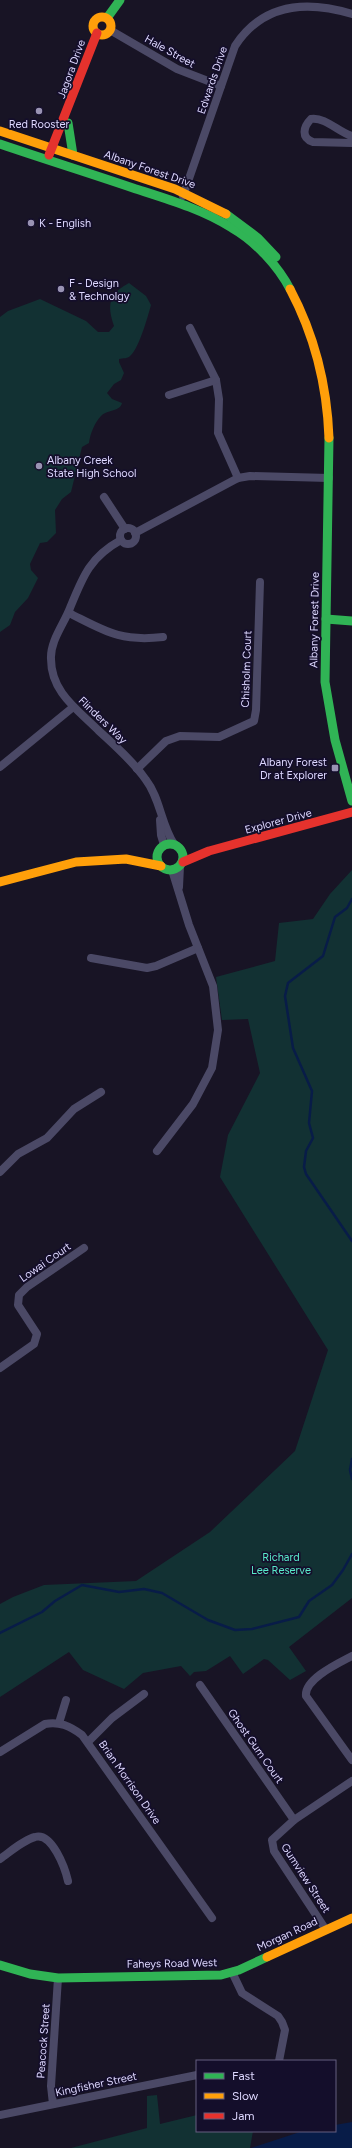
<svg xmlns="http://www.w3.org/2000/svg" width="352" height="2148" viewBox="0 0 352 2148" font-family="Figtree,sans-serif">
<style>
.green{fill:#123133}
.water{fill:#081c48}
.lines{fill:none;stroke-linecap:round;stroke-linejoin:round}
.stream{stroke:#081c48;stroke-width:2.5}
.street{stroke:#4b4966;stroke-width:8}
.fast{stroke:#30b455;stroke-width:9}
.slow{stroke:#ff9f0a;stroke-width:9}
.jam{stroke:#e5322d;stroke-width:9}
.poi-dot{fill:#9993b3;stroke:#140e2b;stroke-width:1.5}
.labels{text-anchor:middle;stroke-width:3.5;stroke-linejoin:round;paint-order:stroke}
.street-label{font-size:11px;fill:#ded8ff;stroke:#140e2b}
.poi-label{font-size:11px;fill:#ded8ff;stroke:#140e2b;text-anchor:start}
.park-label{font-size:11px;fill:#59eaca;stroke:#140e2b}
</style>
<rect width="100%" height="100%" fill="#181425"/>
<g class="green">
<path d="M 129,283 L 146,296 L 151,305 C 148,316 139,348 131,355 C 128,359 123,358 119,359 L 119,362 L 124,373 L 121,380 L 114,384 L 107,393 L 112,399 L 122,403 C 120,412 108,409 101,416 C 95,422 90,434 89,443 L 82,447 L 71,492 L 62,499 L 55,510 L 56,533 L 47,542 L 40,543 L 30,564 L 31,570 L 38,578 L 28,598 L 15,612 L 10,625 L 0,632 L 0,317 L 8,311 L 40,299 L 86,321 L 98,332 L 109,332 L 114,326 C 107,306 108,294 129,283 Z"/>
<path d="M 352,870 L 352,1598 L 289,1647 L 306,1671 L 290,1680 L 268,1660 L 264,1659 L 243,1674 L 230,1656 L 206,1671 L 194,1672 L 190,1676 L 181,1666 L 143,1673 L 124,1689 L 83,1670 L 69,1652 L 0,1697 L 0,1604 L 13,1597 L 44,1585 L 136,1581 L 210,1532 L 295,1451 L 328,1350 L 220,1177 L 228,1135 L 260,1073 L 248,1019 L 222,1020 L 216,977 L 275,961 L 279,923 L 313,919 L 330,894 Z"/>
<path d="M 157,2095 L 160,2124 L 197,2115 L 197,2131 L 253,2131 L 250,2148 L 71,2148 L 147,2128 L 147,2096 Z"/>
</g>
<path class="water" d="M 352,2122 L 352,2148 L 251,2148 L 300,2132 L 335,2131 L 335,2125 Z"/>
<g class="lines">
<g class="stream">
<path d="M 352,899 L 347,908 L 335,917 L 323,956 L 288,983 L 285,996 L 293,1048 L 312,1091 L 309,1123 L 313,1138 L 306,1151 L 304,1167 L 306,1174 L 352,1241"/>
<path d="M 352,1459 L 350,1470 L 352,1479"/>
<path d="M 0,1633 L 42,1612 L 55,1601 L 82,1585 L 119,1592 L 144,1589 L 162,1593 L 208,1620 L 235,1630 L 252,1629 L 299,1617 L 309,1601 L 332,1585 L 343,1570 L 352,1554"/>
</g>
<g class="street">
<path d="M 110,30 L 177,69 L 221,86"/>
<path d="M 352,136 C 338,132 326,117 311,119 C 303,127 301,138 313,142 L 352,143"/>
<path d="M 183,196 L 235,46 C 263,3 306,0 352,14"/>
<path d="M 190,328 L 216,380 L 219,399 L 218,433 L 238,478"/>
<path d="M 169,395 L 216,380"/>
<path d="M 104,497 L 125,529"/>
<circle cx="128" cy="536" r="8"/>
<path d="M 135,533 L 238,478 L 250,476 L 329,478"/>
<path d="M 121,540 C 90,557 83,576 70,608 C 64,624 50,641 51,659 C 51,692 77,709 98,730 C 114,745 133,761 146,780 C 160,798 161,824 174,844"/>
<path d="M 69,613 C 105,631 120,642 163,637"/>
<path d="M 0,767 L 72,708"/>
<path d="M 137,769 L 166,741 L 180,736 L 219,737 L 254,721 L 256,710 L 260,582"/>
<path d="M 160,820 L 161,835 L 164,845"/>
<path d="M 179,887 L 180,866"/>
<path d="M 91,958 L 147,968 L 156,966 L 198,948"/>
<path d="M 157,1151 L 193,1104 L 212,1068 L 218,1030 L 213,986 L 189,925 L 172,870"/>
<path d="M 0,1172 L 18,1154 L 47,1138 L 74,1109 L 101,1092"/>
<path d="M 0,1368 L 34,1344 L 37,1334 L 18,1305 L 19,1295 L 27,1287 L 84,1248"/>
<path d="M 352,1656 C 339,1663 304,1679 306,1696 L 352,1760"/>
<path d="M 200,1685 L 294,1820"/>
<path d="M 59,1723 L 66,1700"/>
<path d="M 88,1742 L 112,1718 L 144,1694"/>
<path d="M 0,1752 L 45,1724 C 59,1721 70,1726 82,1735 L 212,1918"/>
<path d="M 0,1859 C 10,1852 23,1840 35,1837 C 52,1832 65,1868 68,1881"/>
<path d="M 326,1930 L 274,1851 L 272,1840 L 294,1820 L 352,1781"/>
<path d="M 232,1972 L 242,1993 L 278,2016 L 282,2022 L 285,2030 L 279,2061"/>
<path d="M 53,2104 L 51,2086 L 58,1978"/>
<path d="M 0,2115 L 197,2075"/>
</g>
<g class="fast">
<path d="M 107,18 L 120,0"/>
<path d="M 68,123 L 73,155"/>
<path d="M 0,144 C 44,159 89,173 133,188 C 167,199 202,209 232,228 C 255,241 278,266 290,289"/>
<path d="M 226,214 L 258,238 L 276,257"/>
<path d="M 329,438 L 325,682 L 335,740 L 352,801"/>
<path d="M 326,619 L 352,621"/>
<circle cx="170" cy="857" r="13"/>
<path d="M 0,1965 L 30,1974 L 58,1978 L 221,1975 L 239,1970 L 267,1957"/>
</g>
<g class="slow">
<circle cx="102" cy="26" r="9"/>
<path d="M 0,131 L 175,189 L 226,214"/>
<path d="M 290,289 C 315,336 327,384 329,438"/>
<path d="M 0,882 L 76,862 L 126,859 L 161,866"/>
<path d="M 267,1957 L 352,1918"/>
</g>
<g class="jam">
<path d="M 49,155 L 97,33"/>
<path d="M 183,862 L 209,851 L 352,812"/>
</g>
</g>
<g class="poi-dot">
<circle cx="39" cy="111" r="4"/>
<circle cx="31" cy="223" r="4"/>
<circle cx="61" cy="289" r="4"/>
<circle cx="39" cy="466" r="4"/>
<rect x="331" y="764" width="8" height="8" rx="2"/>
</g>
<g class="labels">
<g class="street-label">
<text transform="translate(170 51) rotate(29)" y="4">Hale Street</text>
<text transform="translate(71 69) rotate(-70)" y="4">Jagora Drive</text>
<text transform="translate(212 80) rotate(-71)" y="4">Edwards Drive</text>
<text transform="translate(150 169) rotate(19)" y="4">Albany Forest Drive</text>
<text transform="translate(314 620) rotate(-89)" y="4">Albany Forest Drive</text>
<text transform="translate(246 669) rotate(-88)" y="4">Chisholm Court</text>
<text transform="translate(103 720) rotate(44)" y="4">Flinders Way</text>
<text transform="translate(278 821) rotate(-15)" y="4">Explorer Drive</text>
<text transform="translate(45 1262) rotate(-35)" y="4">Lowai Court</text>
<text transform="translate(256 1746) rotate(55)" y="4">Ghost Gum Court</text>
<text transform="translate(130 1782) rotate(55)" y="4">Brian Morrison Drive</text>
<text transform="translate(306 1878) rotate(57)" y="4">Gumview Street</text>
<text transform="translate(287 1934) rotate(-25)" y="4">Morgan Road</text>
<text transform="translate(172 1963) rotate(-1)" y="4">Faheys Road West</text>
<text transform="translate(43 2041) rotate(-86)" y="4">Peacock Street</text>
<text transform="translate(96 2084) rotate(-12)" y="4">Kingfisher Street</text>
</g>
<g class="poi-label">
<text x="39" y="128" text-anchor="middle">Red Rooster</text>
<text x="39" y="227">K - English</text>
<text x="69" y="287">F - Design<tspan x="69" dy="13">&amp; Technolgy</tspan></text>
<text x="47" y="464">Albany Creek<tspan x="47" dy="13">State High School</tspan></text>
<text x="327" y="766" text-anchor="end">Albany Forest<tspan x="327" dy="13">Dr at Explorer</tspan></text>
</g>
<g class="park-label">
<text x="281" y="1561">Richard<tspan x="281" dy="13">Lee Reserve</tspan></text>
</g>
</g>
<rect x="196" y="2060" width="140" height="72" fill="#140e2b" stroke="#655f80"/>
<rect x="204" y="2073" width="20" height="6" fill="#30b455" stroke="#655f80"/>
<text x="232" y="2080" font-size="12" fill="#ded8ff">Fast</text>
<rect x="204" y="2093" width="20" height="6" fill="#ff9f0a" stroke="#655f80"/>
<text x="232" y="2100" font-size="12" fill="#ded8ff">Slow</text>
<rect x="204" y="2113" width="20" height="6" fill="#e5322d" stroke="#655f80"/>
<text x="232" y="2120" font-size="12" fill="#ded8ff">Jam</text>
</svg>
